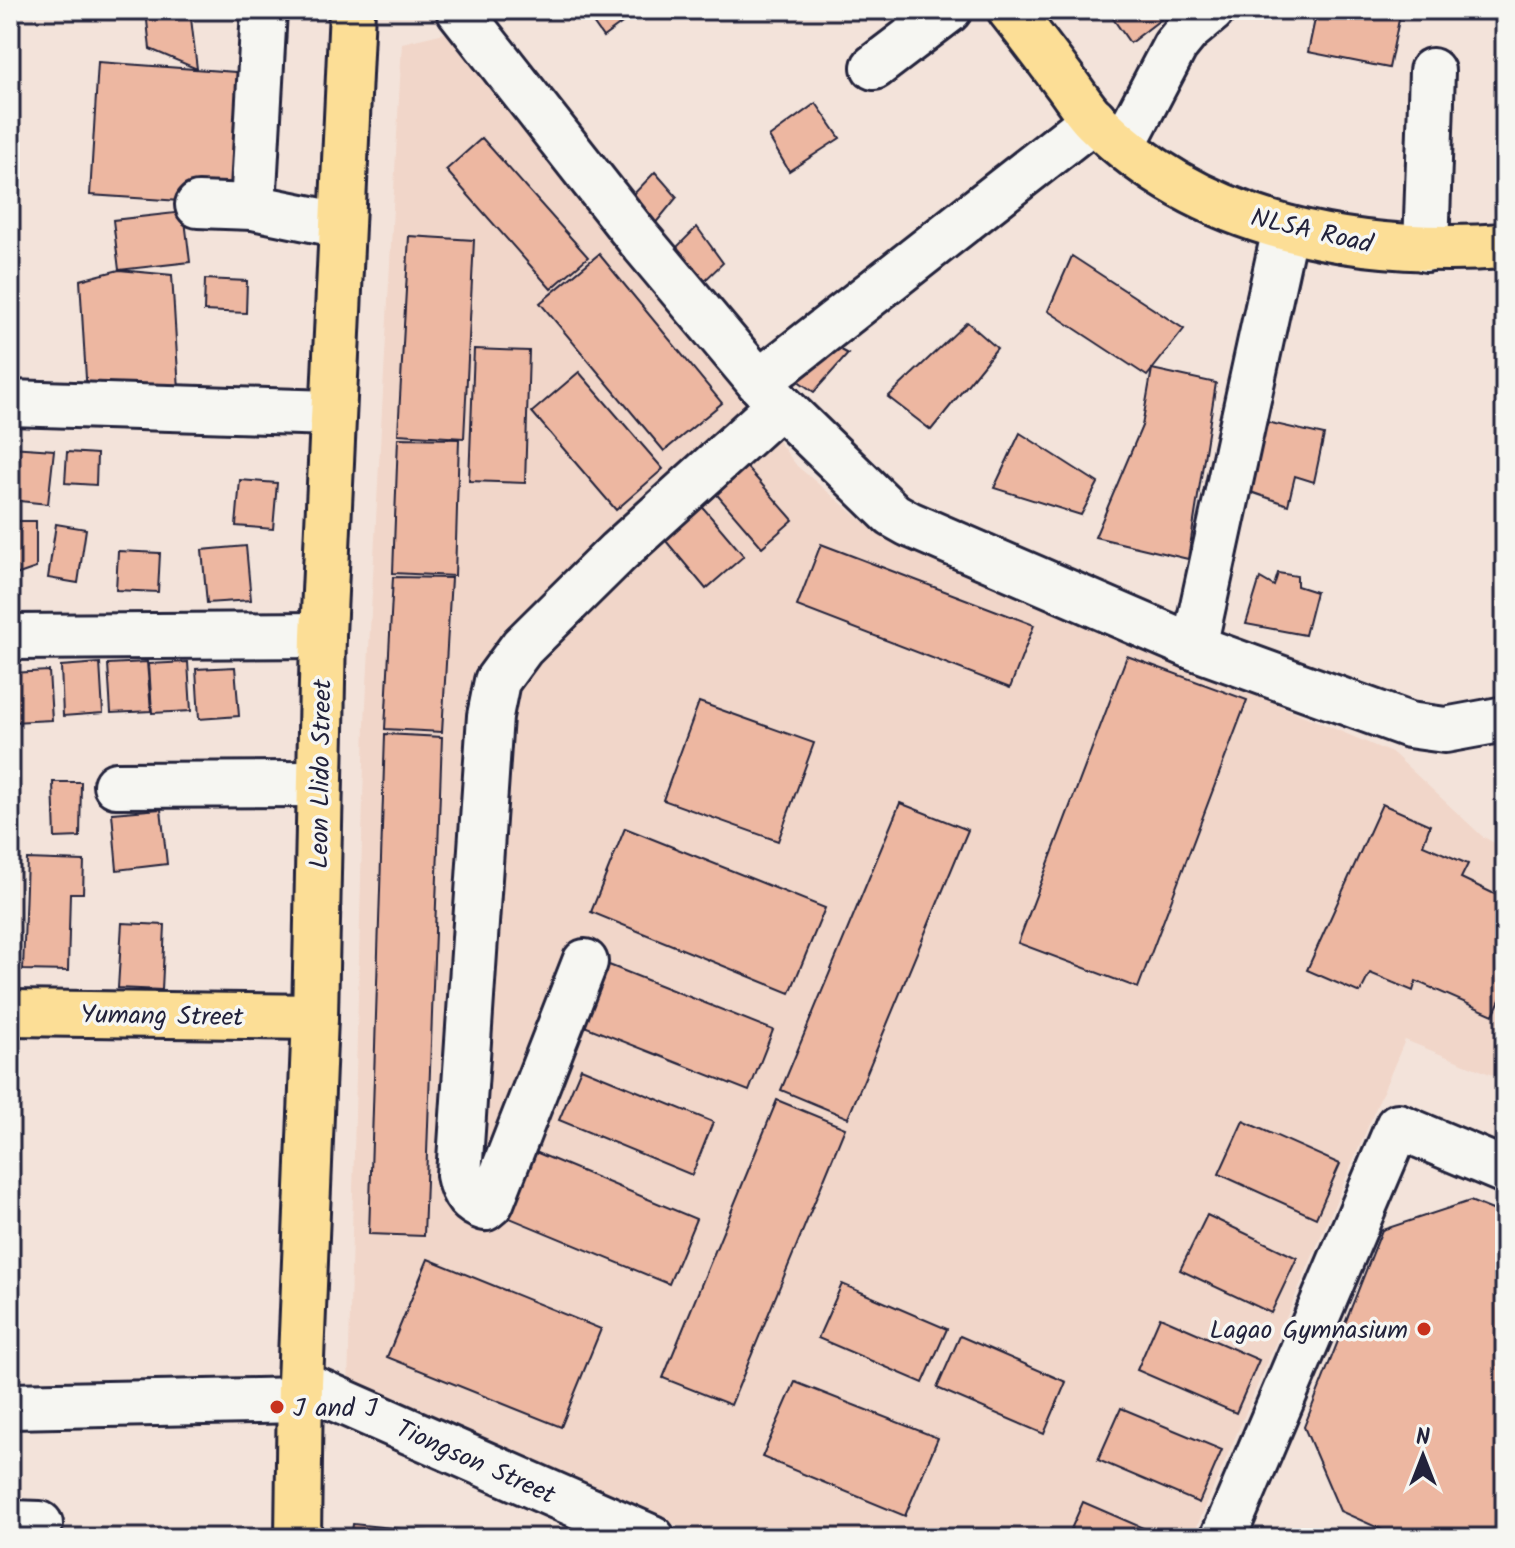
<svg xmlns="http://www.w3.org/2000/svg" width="1515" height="1548" viewBox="0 0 1515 1548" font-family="Kalam,sans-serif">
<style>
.built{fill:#f1d6c9}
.building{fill:#edb7a1;stroke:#22223b;stroke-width:2}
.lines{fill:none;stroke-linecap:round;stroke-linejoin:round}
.minor-casing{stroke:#22223b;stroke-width:50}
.major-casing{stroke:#22223b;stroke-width:50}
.minor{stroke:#f6f6f2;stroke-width:44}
.major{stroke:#fcde96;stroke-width:44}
.poi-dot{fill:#c8321e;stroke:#f6f6f2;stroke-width:3}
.labels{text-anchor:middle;stroke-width:7;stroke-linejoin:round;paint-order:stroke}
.street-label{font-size:26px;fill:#22223b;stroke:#f6f6f2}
.poi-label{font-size:26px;fill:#22223b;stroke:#f6f6f2;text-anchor:end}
</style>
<rect width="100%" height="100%" fill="#f3e3da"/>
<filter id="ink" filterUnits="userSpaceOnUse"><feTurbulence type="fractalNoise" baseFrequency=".0125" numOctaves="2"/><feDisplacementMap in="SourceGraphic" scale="16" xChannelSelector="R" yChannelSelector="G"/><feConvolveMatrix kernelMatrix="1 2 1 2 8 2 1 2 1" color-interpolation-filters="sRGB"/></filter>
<g filter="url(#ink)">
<path class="built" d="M 457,30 L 732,380 L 797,466 L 879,535 L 1394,754 L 1482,836 L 1505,849 L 1505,1080 L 1405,1040 L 1192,1538 L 707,1538 L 348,1389 L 365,722 L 402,43 Z"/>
<g class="building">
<path d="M 190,10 L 197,69 L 150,49 L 146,11 Z"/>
<path d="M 584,10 L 630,10 L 633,15 L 603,37 Z"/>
<path d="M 1107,10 L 1173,10 L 1130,43 Z"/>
<path d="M 1317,10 L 1401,10 L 1389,68 L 1308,52 Z"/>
<path d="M 98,62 L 249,73 L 241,205 L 90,195 Z"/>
<path d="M 816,103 L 840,138 L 789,171 L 769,137 Z"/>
<path d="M 482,138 L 588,257 L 551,289 L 446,170 Z"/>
<path d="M 655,172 L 677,197 L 650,230 L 626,202 Z"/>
<path d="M 184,212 L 190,262 L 119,270 L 113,220 Z"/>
<path d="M 697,227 L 723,263 L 697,288 L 672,252 Z"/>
<path d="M 409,236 L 474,240 L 464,438 L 398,434 Z"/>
<path d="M 599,254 L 722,403 L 664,451 L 540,303 Z"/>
<path d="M 1072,256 L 1184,329 L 1147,376 L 1048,311 Z"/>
<path d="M 119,270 L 172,275 L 179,390 L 87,395 L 80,280 Z"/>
<path d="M 205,279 L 247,281 L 246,313 L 204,311 Z"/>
<path d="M 967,322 L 997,348 L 931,430 L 888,397 Z"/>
<path d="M 823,340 L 848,354 L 814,392 L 791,376 Z"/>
<path d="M 474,349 L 529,351 L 525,483 L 469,481 Z"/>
<path d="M 1152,369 L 1216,383 L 1188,559 L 1095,537 L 1142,426 Z"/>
<path d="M 579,372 L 663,469 L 616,510 L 532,412 Z"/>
<path d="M 1258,420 L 1324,435 L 1314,482 L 1295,476 L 1288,505 L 1248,491 Z"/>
<path d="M 1020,433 L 1098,483 L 1081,515 L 994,488 Z"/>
<path d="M 398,438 L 459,439 L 455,576 L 393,573 Z"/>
<path d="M 10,447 L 54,450 L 48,504 L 10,500 Z"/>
<path d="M 67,452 L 97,454 L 96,485 L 65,483 Z"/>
<path d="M 744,464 L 793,520 L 762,547 L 713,490 Z"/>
<path d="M 240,480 L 277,483 L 273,529 L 236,526 Z"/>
<path d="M 694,497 L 744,556 L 706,589 L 656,529 Z"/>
<path d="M 10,521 L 36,521 L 36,568 L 10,577 Z"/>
<path d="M 56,524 L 86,529 L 78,583 L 48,578 Z"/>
<path d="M 821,544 L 1034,625 L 1010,688 L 797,606 Z"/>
<path d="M 246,546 L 251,600 L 207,603 L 202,550 Z"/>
<path d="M 118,551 L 160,553 L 158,592 L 116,590 Z"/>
<path d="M 1278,573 L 1297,576 L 1297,586 L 1316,592 L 1305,635 L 1246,624 L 1260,578 L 1274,586 Z"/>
<path d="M 393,577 L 451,578 L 442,732 L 385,729 Z"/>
<path d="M 1127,656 L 1247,700 L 1138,988 L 1018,943 Z"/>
<path d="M 147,662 L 151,711 L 111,713 L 108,664 Z"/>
<path d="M 188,662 L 191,711 L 152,713 L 149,664 Z"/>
<path d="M 100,663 L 103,713 L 63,716 L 61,666 Z"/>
<path d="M 235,667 L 239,716 L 199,719 L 196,669 Z"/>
<path d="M 49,671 L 52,720 L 12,722 L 10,673 Z"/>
<path d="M 699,702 L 814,743 L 778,841 L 663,800 Z"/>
<path d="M 385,734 L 442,737 L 424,1236 L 369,1234 Z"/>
<path d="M 53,782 L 81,782 L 80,837 L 55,838 Z"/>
<path d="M 900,803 L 968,830 L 848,1118 L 781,1090 Z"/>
<path d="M 1382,804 L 1430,825 L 1423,845 L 1468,864 L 1461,878 L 1505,899 L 1505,989 L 1493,1015 L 1416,981 L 1413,991 L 1370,973 L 1360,993 L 1307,970 Z"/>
<path d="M 161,809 L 167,864 L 117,870 L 112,813 Z"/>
<path d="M 625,828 L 825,908 L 790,993 L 591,912 Z"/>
<path d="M 27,859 L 84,861 L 83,893 L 70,893 L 68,971 L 23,970 Z"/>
<path d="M 122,923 L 165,925 L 162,990 L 118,988 Z"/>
<path d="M 604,963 L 773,1030 L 749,1091 L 579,1024 Z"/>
<path d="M 581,1068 L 713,1122 L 692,1175 L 559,1120 Z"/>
<path d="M 777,1100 L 845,1128 L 731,1405 L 663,1378 Z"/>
<path d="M 1243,1121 L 1340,1164 L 1316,1218 L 1219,1174 Z"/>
<path d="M 521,1146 L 696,1219 L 669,1284 L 493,1211 Z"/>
<path d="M 1470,1201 L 1505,1215 L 1505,1538 L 1401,1538 L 1340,1511 L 1304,1427 L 1382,1230 Z"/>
<path d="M 1207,1215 L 1297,1258 L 1271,1313 L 1180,1270 Z"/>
<path d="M 428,1259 L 601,1329 L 561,1427 L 387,1357 Z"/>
<path d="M 842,1284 L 947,1329 L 923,1383 L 818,1338 Z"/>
<path d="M 1160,1317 L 1259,1360 L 1236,1413 L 1137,1370 Z"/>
<path d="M 960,1336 L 1066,1382 L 1044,1434 L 937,1388 Z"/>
<path d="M 795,1382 L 938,1438 L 905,1516 L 762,1457 Z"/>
<path d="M 1121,1408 L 1222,1450 L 1199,1503 L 1098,1460 Z"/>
<path d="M 1083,1502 L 1166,1538 L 1067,1538 Z"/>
<path d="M 353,1524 L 429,1532 L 429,1538 L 351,1538 Z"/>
</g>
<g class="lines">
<defs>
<g id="minor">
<path d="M 459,10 L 639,239 L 759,382 L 780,405 L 893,515 L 909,524 L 1194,647 L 1409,725 L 1445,730 L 1505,719"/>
<path d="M 874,67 L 949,10"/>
<path d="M 1123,145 L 1175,46 L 1188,30 L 1212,10"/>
<path d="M 198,205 L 253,207 L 264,10"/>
<path d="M 253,207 L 341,225"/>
<path d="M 1426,249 L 1432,71"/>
<path d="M 759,382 L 1094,119"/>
<path d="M 10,403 L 331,413"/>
<path d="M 10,637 L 323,635"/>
<path d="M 1194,647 L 1285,229"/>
<path d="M 116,785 L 319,784"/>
<path d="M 585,962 L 491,1203 L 485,1208 C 468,1203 462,1191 459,1175 L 490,716 L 497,681 L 522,647 L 618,552 L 780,405"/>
<path d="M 300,1383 L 652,1538"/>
<path d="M 10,1406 L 300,1400"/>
<path d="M 10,1523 L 40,1524"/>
<path d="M 1223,1538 L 1398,1126 L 1505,1171"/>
</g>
<g id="major">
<path d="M 1010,10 C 1029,34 1047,58 1065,82 C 1075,95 1084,110 1095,121 C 1203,229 1358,256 1505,246"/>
<path d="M 10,1013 L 315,1017"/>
<path d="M 298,1538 L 300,1383 L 315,1017 L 323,635 L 352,10"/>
</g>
</defs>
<use href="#minor" class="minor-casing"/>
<use href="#major" class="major-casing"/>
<use href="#minor" class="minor"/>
<use href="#major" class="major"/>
</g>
</g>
<g class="poi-dot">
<circle cx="1424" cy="1329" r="8"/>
<circle cx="277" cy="1407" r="8"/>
</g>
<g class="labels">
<g class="street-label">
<text transform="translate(1312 230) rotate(13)" y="9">NLSA Road</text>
<text transform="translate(320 774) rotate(-89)" y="9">Leon Llido Street</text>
<text transform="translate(162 1015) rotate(1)" y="9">Yumang Street</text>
<text transform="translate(476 1461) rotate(24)" y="9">Tiongson Street</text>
</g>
<g class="poi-label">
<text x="1408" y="1338">Lagao Gymnasium</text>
<text x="293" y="1416" text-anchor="start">J and J</text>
</g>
</g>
<rect width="1515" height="1548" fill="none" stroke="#f6f6f2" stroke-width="40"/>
<rect x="20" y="20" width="1475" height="1508" fill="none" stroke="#22223b" stroke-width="3" filter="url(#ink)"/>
<g transform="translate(1423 1456)" stroke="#f6f6f2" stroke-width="6" paint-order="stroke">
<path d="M0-6L14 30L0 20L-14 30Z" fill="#22223b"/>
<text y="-12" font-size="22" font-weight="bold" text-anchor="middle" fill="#22223b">N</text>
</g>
</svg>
